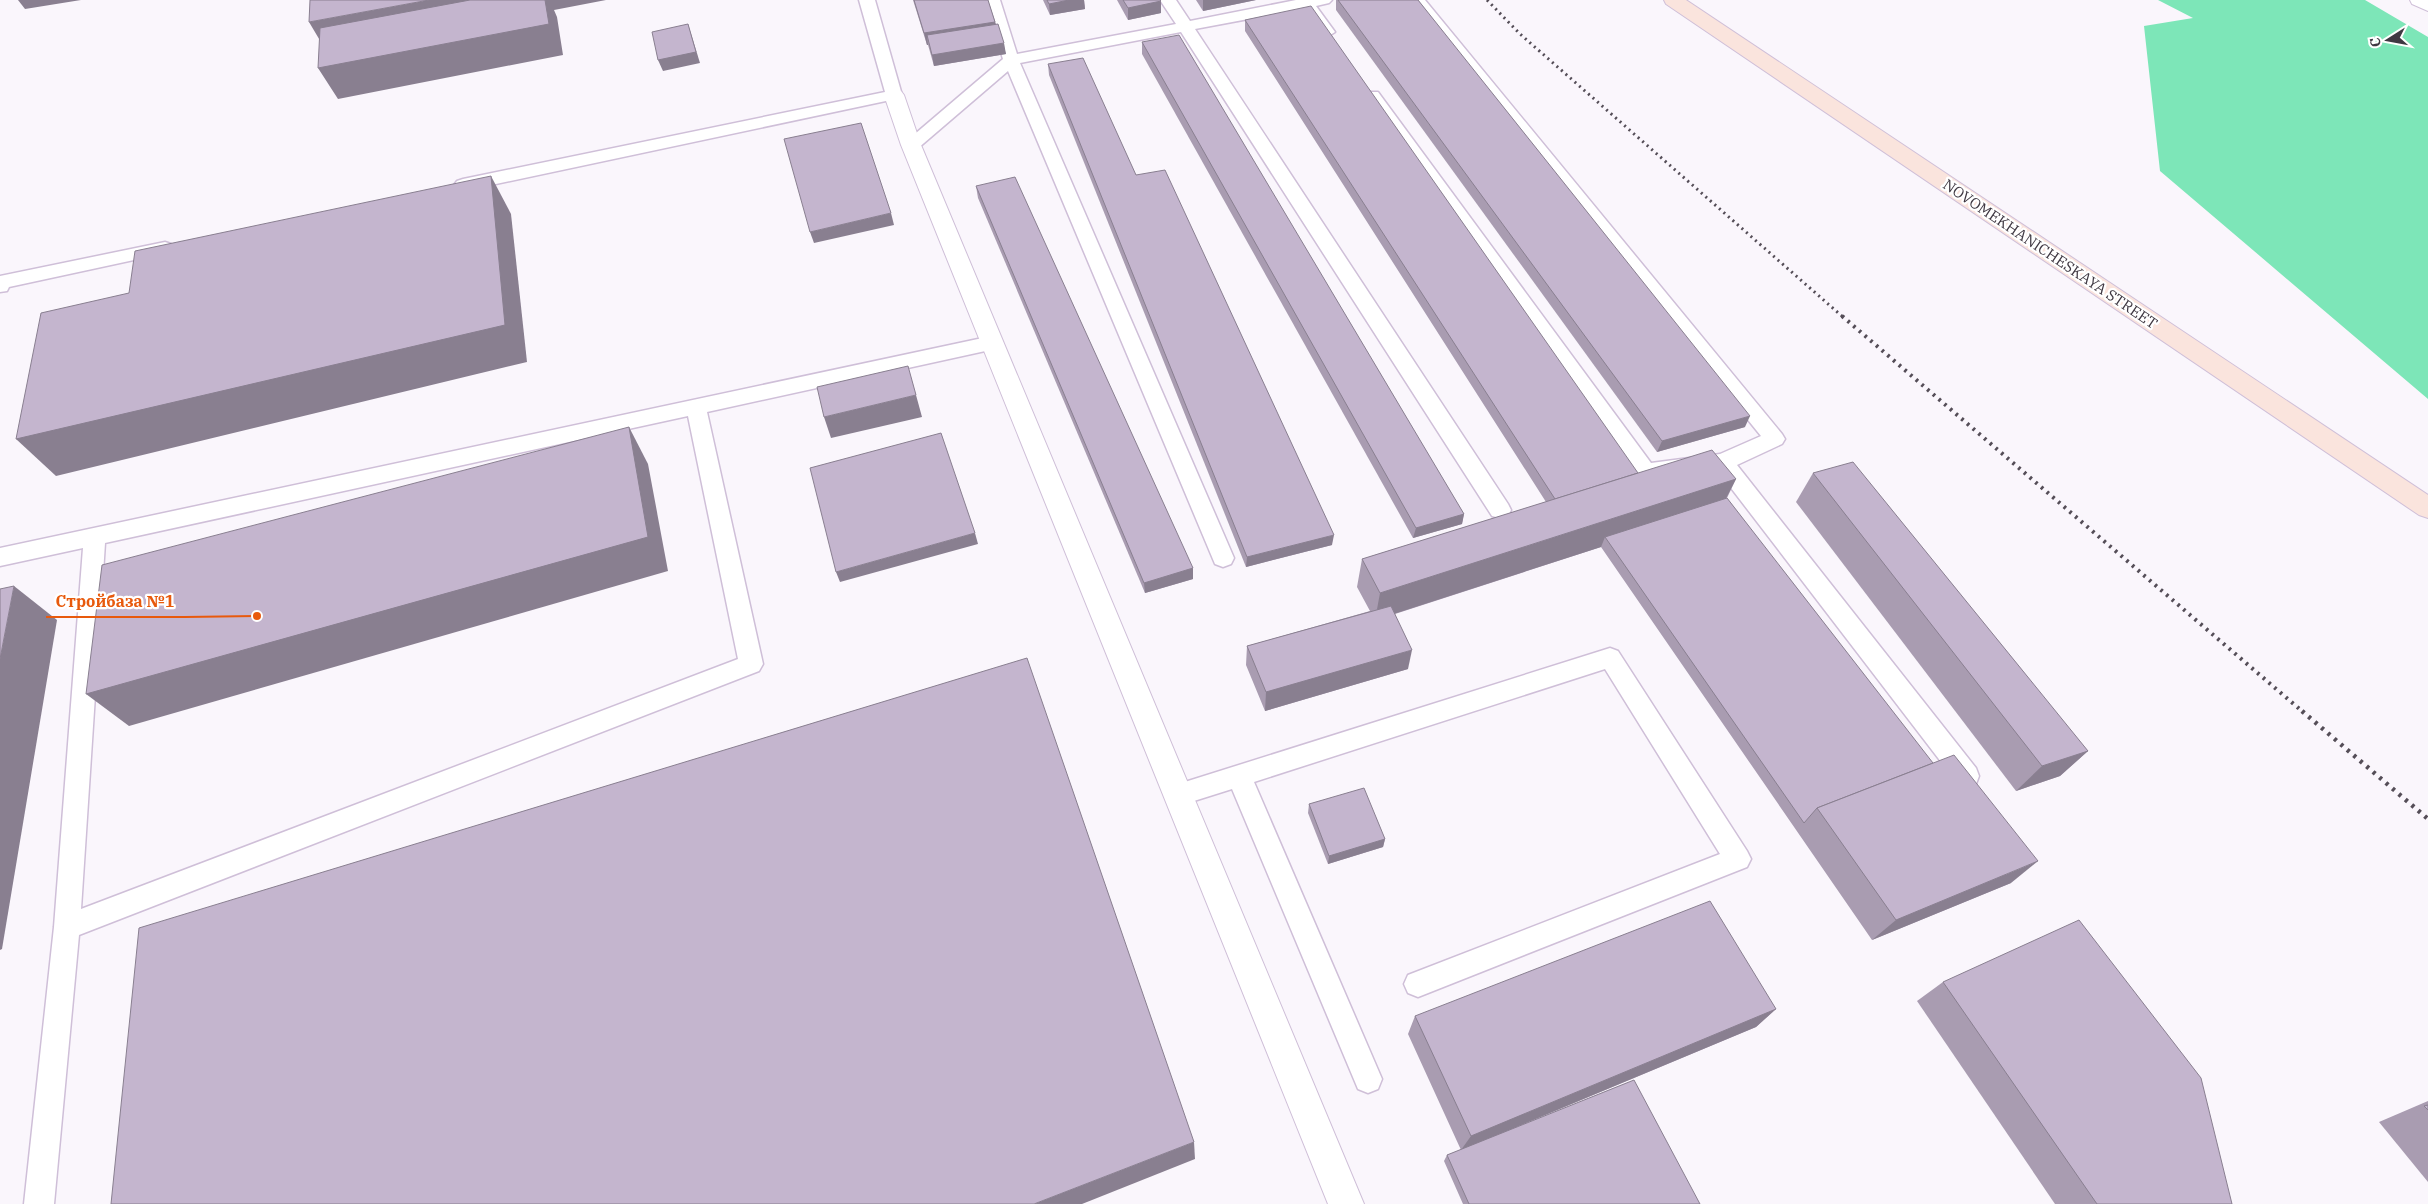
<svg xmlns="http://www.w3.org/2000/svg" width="2428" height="1204" viewBox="0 0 2428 1204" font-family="'IBM Plex Serif',serif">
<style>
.green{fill:#7de6b8}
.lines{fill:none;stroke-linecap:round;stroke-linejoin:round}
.lane-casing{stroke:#cfbfd8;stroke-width:3}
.street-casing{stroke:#cfbfd8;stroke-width:2}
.secondary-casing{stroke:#cfbfd8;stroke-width:2}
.lane{fill:#fff;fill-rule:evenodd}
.street{fill:#fff;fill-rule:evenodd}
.secondary{fill:#fae4dd;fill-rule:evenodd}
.rail-far2{stroke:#544d57;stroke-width:3;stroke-dasharray:2 4;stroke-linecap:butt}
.rail-far1{stroke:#544d57;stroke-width:4;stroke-dasharray:2.5 5;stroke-linecap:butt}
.rail{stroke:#544d57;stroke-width:4.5;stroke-dasharray:3 5.5;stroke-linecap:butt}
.wall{fill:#a99cb1}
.shaded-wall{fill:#897f90}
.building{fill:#c4b5ce;stroke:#897f90}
.labels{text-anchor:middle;stroke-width:4.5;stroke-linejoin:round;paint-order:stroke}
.street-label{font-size:15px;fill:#3f3842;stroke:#fff}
.leader{fill:none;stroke:#e8590c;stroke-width:2}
.callout-dot{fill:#e8590c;stroke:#fff;stroke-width:2}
.callout-label{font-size:16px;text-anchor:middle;font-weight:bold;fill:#e8590c;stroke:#fff;stroke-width:4.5;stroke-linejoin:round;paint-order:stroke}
</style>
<rect width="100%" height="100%" fill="#faf6fc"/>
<path class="green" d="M 2158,0 L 2365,0 L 2428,37 L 2428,399 L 2160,171 L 2144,26 L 2193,18 Z"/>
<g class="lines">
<defs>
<g id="lane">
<path d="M 859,0 L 875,0 L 902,95 L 900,98 L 463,191 L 457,189 L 454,185 L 457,181 L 463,179 L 885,92 Z"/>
<path d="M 984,0 L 1000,0 L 1017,54 L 1176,24 L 1160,0 L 1176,0 L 1190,21 L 1296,0 L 1332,0 L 1329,3 L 1316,6 L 1335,32 L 1327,37 L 1321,35 L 1302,9 L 1195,29 L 1508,504 L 1511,510 L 1508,516 L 1500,518 L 1492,516 L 1181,32 L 1020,63 L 1234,558 L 1231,564 L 1223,567 L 1215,564 L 1008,71 L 917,149 L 905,149 L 902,145 L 1003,59 Z"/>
<path d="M 1409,0 L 1425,0 L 1782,434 L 1785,439 L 1782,444 L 1737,465 L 1976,768 L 1979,776 L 1976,784 L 1967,787 L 1958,784 L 1718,471 L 1646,480 L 1639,478 L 1366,98 L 1364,95 L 1366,92 L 1378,92 L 1651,463 L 1720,454 L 1761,436 Z"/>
<path d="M 165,242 L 171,244 L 174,248 L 171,252 L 9,287 L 7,291 L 0,292 L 0,276 Z"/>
<path d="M 992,336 L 999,338 L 1002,343 L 999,348 L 707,412 L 763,664 L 759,671 L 79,935 L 54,1204 L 24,1204 L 54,927 L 83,548 L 0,566 L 0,548 ZM 688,416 L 738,659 L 81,909 L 105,543 Z"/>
<path d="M 1610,648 L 1618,651 L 1747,851 L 1751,859 L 1747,867 L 1418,997 L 1408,993 L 1404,984 L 1408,975 L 1720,854 L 1605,669 L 1254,782 L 1382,1079 L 1378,1089 L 1368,1093 L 1358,1089 L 1232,789 L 1178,806 L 1169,803 L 1166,795 L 1169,787 Z"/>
</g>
<g id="street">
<path d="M 2410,0 L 2428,0 L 2428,11 L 2412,4 Z"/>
<path d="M 894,89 L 901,91 L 904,95 L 921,145 L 1364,1204 L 1328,1204 L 901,145 L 884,95 L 887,91 Z"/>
</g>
<path id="secondary" d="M 1664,0 L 1686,0 L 2428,495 L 2428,518 L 2419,515 L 1666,4 Z"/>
</defs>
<use href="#lane" class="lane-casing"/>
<use href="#street" class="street-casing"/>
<use href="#secondary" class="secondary-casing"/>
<use href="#lane" class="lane"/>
<use href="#street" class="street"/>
<use href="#secondary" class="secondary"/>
<path class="rail-far2" d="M 1487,0 L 1520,34 L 1843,317"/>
<path class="rail-far1" d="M 1842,316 L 2303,712"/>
<path class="rail" d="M 2302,711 L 2428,819"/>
</g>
<g class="wall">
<path d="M 913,0 L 988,0 L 1006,54 L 934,66 L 928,45 L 927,45 Z"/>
<path d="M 1043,0 L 1084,0 L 1085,9 L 1050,15 Z"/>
<path d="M 1117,0 L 1160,0 L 1161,13 L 1128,20 Z"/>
<path d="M 1196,0 L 1256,0 L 1203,11 Z"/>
<path d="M 1336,0 L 1418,0 L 1745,427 L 1657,452 L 1336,10 Z"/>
<path d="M 1245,20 L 1638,473 L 1736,479 L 1727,498 L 2011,883 L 1872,940 L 1601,547 L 1395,614 L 1408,669 L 1265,711 L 1246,665 L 1247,646 L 1370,611 L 1357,587 L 1362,559 L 1546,502 L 1245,31 Z"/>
<path d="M 1142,42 L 1464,514 L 1462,524 L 1413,538 L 1142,54 Z"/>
<path d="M 1048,64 L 1136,175 L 1332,545 L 1246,567 L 1049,75 Z"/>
<path d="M 976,186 L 1193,579 L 1145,593 L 978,198 Z"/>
<path d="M 1813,473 L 2088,751 L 2060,776 L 2016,791 L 1796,502 Z"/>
<path d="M 1309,804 L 1385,839 L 1383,847 L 1328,864 L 1308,813 Z"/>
<path d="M 1943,982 L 2232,1204 L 2055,1204 L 1917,1001 Z"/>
<path d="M 1776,1009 L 1756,1027 L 1517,1127 L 1700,1204 L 1463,1204 L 1444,1161 L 1447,1155 L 1461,1150 L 1408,1034 L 1415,1016 Z"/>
<path d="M 2428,1101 L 2428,1182 L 2379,1122 Z"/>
</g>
<g class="shaded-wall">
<path d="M 18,0 L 81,0 L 25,9 Z"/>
<path d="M 429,0 L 606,0 L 554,10 L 557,17 L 563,55 L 338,99 L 318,68 L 328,54 L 309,22 Z"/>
<path d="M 1069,0 L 1084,0 L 1085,9 L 1050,15 L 1049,4 Z"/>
<path d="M 1203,0 L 1256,0 L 1203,11 Z"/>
<path d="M 1161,1 L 1161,13 L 1128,20 L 1128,8 Z"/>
<path d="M 995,22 L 997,34 L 927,35 L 928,45 L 927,45 L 924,33 Z"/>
<path d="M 688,24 L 700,63 L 663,71 L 658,60 Z"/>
<path d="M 1004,43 L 1006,54 L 934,66 L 932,55 Z"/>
<path d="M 491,176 L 511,214 L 527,362 L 56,476 L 16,439 Z"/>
<path d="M 891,213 L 894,225 L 814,243 L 810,232 Z"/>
<path d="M 916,395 L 922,417 L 831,438 L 824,417 Z"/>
<path d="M 1750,416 L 1745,427 L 1657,452 L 1662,441 Z"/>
<path d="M 629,427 L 648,464 L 668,571 L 129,726 L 86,694 Z"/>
<path d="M 1736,479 L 1721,508 L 1605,537 L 1601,547 L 1375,620 L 1380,593 Z"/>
<path d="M 1464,514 L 1462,524 L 1413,538 L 1416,528 Z"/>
<path d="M 975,533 L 978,544 L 840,582 L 836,572 Z"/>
<path d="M 1334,535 L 1332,545 L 1246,567 L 1247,557 Z"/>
<path d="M 1193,568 L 1193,579 L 1145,593 L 1144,583 Z"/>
<path d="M 14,586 L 57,620 L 2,949 L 0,950 L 0,659 Z"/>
<path d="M 1412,650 L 1408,669 L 1265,711 L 1266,692 Z"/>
<path d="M 2088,751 L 2060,776 L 2016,791 L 2042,766 Z"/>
<path d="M 1385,839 L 1383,847 L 1328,864 L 1329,856 Z"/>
<path d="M 2038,861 L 2011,883 L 1872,940 L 1896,920 Z"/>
<path d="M 1776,1009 L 1756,1027 L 1461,1150 L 1471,1136 Z"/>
<path d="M 1194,1142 L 1195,1159 L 1082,1204 L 1034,1204 Z"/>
</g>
<g class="building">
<path d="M 310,0 L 429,0 L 309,22 Z"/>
<path d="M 470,0 L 545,0 L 549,24 L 318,68 L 320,28 Z"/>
<path d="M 914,0 L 988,0 L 995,22 L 924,33 Z"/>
<path d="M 1047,0 L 1069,0 L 1049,4 Z"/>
<path d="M 1123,0 L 1160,0 L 1161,1 L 1128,8 Z"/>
<path d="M 1338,0 L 1418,0 L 1750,416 L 1662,441 Z"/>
<path d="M 1311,6 L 1638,473 L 1555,499 L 1245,20 Z"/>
<path d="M 688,24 L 696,52 L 658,60 L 652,32 Z"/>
<path d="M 998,24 L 1004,43 L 932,55 L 927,35 Z"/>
<path d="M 1179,35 L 1464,514 L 1416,528 L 1142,42 Z"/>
<path d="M 1083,58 L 1136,175 L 1165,170 L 1334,535 L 1247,557 L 1048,64 Z"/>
<path d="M 861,123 L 891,213 L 810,232 L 784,139 Z"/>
<path d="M 491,176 L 505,325 L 16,439 L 41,313 L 129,293 L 135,251 Z"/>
<path d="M 1015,177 L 1193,568 L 1144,583 L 976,186 Z"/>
<path d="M 908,366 L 916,395 L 824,417 L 817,387 Z"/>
<path d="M 629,427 L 648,537 L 86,694 L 102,565 Z"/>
<path d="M 941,433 L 975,533 L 836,572 L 810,468 Z"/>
<path d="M 1712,450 L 1736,479 L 1380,593 L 1362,559 Z"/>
<path d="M 1853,462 L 2088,751 L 2042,766 L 1813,473 Z"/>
<path d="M 1727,498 L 1933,763 L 1817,808 L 1804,823 L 1605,537 Z"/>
<path d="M 14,586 L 0,659 L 0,589 Z"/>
<path d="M 1391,606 L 1412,650 L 1266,692 L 1247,646 Z"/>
<path d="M 1027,658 L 1194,1142 L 1034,1204 L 111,1204 L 139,928 Z"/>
<path d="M 1954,755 L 2038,861 L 1896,920 L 1817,808 Z"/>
<path d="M 1364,788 L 1385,839 L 1329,856 L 1309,804 Z"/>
<path d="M 1710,901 L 1776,1009 L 1471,1136 L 1415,1016 Z"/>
<path d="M 2079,920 L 2201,1078 L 2232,1204 L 2097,1204 L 1943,982 Z"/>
<path d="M 1634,1080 L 1700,1204 L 1469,1204 L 1447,1155 Z"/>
<path d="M 2428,1105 L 2428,1110 L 2424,1106 Z"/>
</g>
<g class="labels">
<g class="street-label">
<text transform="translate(2050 254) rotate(34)" y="5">NOVOMEKHANICHESKAYA STREET</text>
</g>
</g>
<path class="leader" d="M257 616L185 617H46"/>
<circle class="callout-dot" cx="257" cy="616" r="5"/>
<g class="callout-label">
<text x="115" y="607">Стройбаза №1</text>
</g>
<g transform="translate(2388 40) rotate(259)" stroke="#ffffff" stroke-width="4" paint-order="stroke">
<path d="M0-4L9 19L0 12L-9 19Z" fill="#3f3842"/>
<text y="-8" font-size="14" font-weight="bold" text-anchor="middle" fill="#3f3842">С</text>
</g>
</svg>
